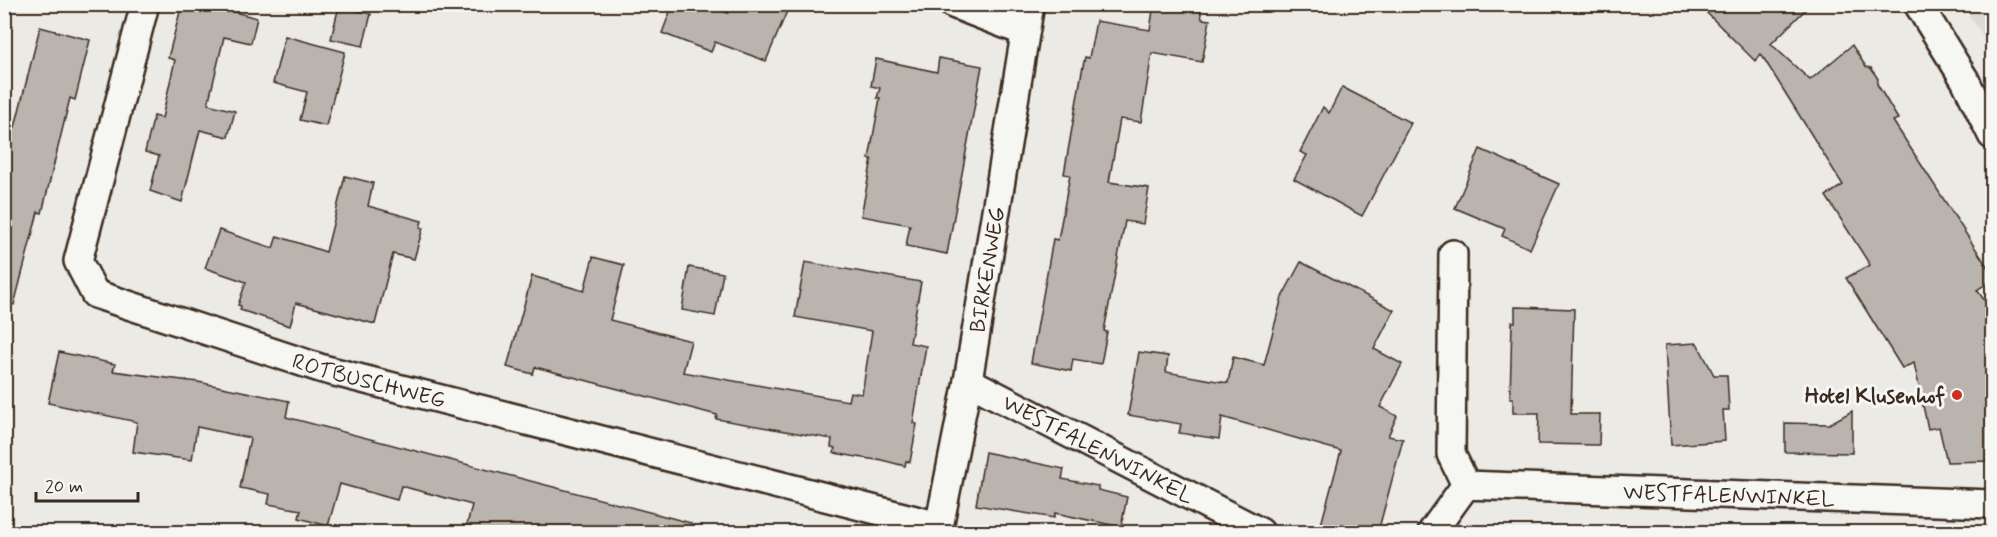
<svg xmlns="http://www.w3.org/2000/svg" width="1997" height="537" viewBox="0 0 1997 537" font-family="Mynerve,sans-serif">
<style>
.built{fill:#dcdad4}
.building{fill:#bab4ae;stroke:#3b2a1e;stroke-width:1.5}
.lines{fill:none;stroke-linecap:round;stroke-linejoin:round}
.street-casing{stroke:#3b2a1e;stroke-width:32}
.street{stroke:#f6f6f2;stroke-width:27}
.poi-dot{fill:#c8321e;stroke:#f6f6f2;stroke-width:2}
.labels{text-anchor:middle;stroke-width:6;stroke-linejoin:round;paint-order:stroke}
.street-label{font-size:22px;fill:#3b2a1e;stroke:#f6f6f2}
.poi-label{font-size:22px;font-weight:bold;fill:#3b2a1e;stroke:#f6f6f2;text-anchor:end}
</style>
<rect width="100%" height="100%" fill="#ebeae5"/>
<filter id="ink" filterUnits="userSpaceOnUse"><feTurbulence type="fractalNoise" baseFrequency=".0167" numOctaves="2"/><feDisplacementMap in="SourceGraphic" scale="12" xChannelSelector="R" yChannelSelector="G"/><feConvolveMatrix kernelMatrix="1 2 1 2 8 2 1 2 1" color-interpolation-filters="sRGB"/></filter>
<g filter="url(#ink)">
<path class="built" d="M 1962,5 L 1992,5 L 1992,49 Z"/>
<g class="building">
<path d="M 182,4 L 204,4 L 257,18 L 251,43 L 224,37 L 208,104 L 235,111 L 228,137 L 200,130 L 182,202 L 150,191 L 159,156 L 145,152 L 154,116 L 162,118 L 175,60 L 168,58 Z"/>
<path d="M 673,4 L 704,4 L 728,13 L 731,4 L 790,4 L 766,61 L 715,42 L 711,52 L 662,33 Z"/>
<path d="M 1154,4 L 1199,4 L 1202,19 L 1210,20 L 1202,62 L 1152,53 L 1141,122 L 1120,119 L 1109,182 L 1149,188 L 1143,224 L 1125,221 L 1104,331 L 1107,332 L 1101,364 L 1073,359 L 1071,371 L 1031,363 L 1053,239 L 1058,240 L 1070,175 L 1064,174 L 1082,71 L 1085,57 L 1089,58 L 1096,21 L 1150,30 Z"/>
<path d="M 1698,4 L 1811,4 L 1771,44 L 1810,80 L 1852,45 L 1866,67 L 1871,68 L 1878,79 L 1877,84 L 1898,119 L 1893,121 L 1992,274 L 1992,280 L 1977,290 L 1992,311 L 1992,461 L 1947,462 L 1939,427 L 1928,429 L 1914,363 L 1902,368 L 1846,278 L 1870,265 L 1826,196 L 1843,185 L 1761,54 L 1755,61 Z"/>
<path d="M 339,6 L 371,14 L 363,46 L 331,39 Z"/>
<path d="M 40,27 L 90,40 L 75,100 L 70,98 L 42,213 L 38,212 L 14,305 L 4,303 L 4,124 L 15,127 Z"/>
<path d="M 285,36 L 345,52 L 326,126 L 300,120 L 307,92 L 273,83 Z"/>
<path d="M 939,58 L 982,66 L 947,254 L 906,246 L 910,225 L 861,216 L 872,159 L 869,159 L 880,98 L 877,98 L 880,88 L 871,86 L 876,59 L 937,72 Z"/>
<path d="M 1342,87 L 1411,123 L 1362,216 L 1294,179 L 1307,155 L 1300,152 L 1323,107 L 1329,113 Z"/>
<path d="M 1480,149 L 1559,184 L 1530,249 L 1502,236 L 1505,229 L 1455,208 Z"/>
<path d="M 345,176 L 373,183 L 368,206 L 422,221 L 420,228 L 423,228 L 414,259 L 393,254 L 375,324 L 296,303 L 290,326 L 240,310 L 241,306 L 238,305 L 246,282 L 205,268 L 219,230 L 273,248 L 277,236 L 326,252 Z"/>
<path d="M 593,257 L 624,265 L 610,320 L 691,341 L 683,372 L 848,401 L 850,392 L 862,394 L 872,331 L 795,317 L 805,262 L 921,282 L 910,343 L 926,346 L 913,423 L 917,424 L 910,462 L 906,461 L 905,466 L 878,459 L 877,460 L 863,458 L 834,453 L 835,448 L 831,447 L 832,439 L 716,419 L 717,415 L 535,367 L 533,374 L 507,367 L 532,276 L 584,291 Z"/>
<path d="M 1301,262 L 1394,310 L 1374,349 L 1402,364 L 1380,407 L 1397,416 L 1388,436 L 1403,439 L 1378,532 L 1319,532 L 1341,451 L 1222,417 L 1219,439 L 1179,433 L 1181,424 L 1128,415 L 1139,352 L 1168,356 L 1166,372 L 1228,383 L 1233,357 L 1264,365 L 1282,297 Z"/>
<path d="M 689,267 L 723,273 L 715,316 L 682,310 Z"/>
<path d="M 1515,307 L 1574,309 L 1571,414 L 1600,414 L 1599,445 L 1538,444 L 1539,413 L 1513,413 L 1513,398 L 1510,398 L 1512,322 L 1515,322 Z"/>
<path d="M 1697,343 L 1714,375 L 1727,375 L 1729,410 L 1723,410 L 1725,441 L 1671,445 L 1665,345 Z"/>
<path d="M 59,352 L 115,364 L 113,371 L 198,382 L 289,401 L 286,417 L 691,523 L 689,532 L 465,532 L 472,505 L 401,486 L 397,500 L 340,484 L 328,526 L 299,518 L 301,510 L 268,504 L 270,494 L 240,488 L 250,438 L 197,427 L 192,460 L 133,452 L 137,422 L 48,403 Z"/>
<path d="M 1852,411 L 1852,453 L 1785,452 L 1785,423 L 1829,424 Z"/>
<path d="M 985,452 L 1064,469 L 1062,479 L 1098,486 L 1098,490 L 1127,497 L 1121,527 L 1055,513 L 1054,518 L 976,505 Z"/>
</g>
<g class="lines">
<defs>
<g id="street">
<path id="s1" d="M 145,4 L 78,261 L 95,294 L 323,369 L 939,526"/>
<path d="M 953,4 L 1025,32"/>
<path d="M 1918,4 L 1965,80 L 1992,135"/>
<path d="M 1453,254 L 1451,454 L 1466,485"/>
<path id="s2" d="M 968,381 L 1260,532"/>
<path id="s3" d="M 938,532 L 968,381 L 1030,4"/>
<path id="s4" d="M 1432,532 L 1466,485 L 1992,504"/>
</g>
</defs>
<use href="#street" class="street-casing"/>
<use href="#street" class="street"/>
</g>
</g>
<circle class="poi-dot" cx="1957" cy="395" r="6"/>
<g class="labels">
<g class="street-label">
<text dy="8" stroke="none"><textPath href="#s3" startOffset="267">BIRKENWEG</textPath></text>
<text dy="8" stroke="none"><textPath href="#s1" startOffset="590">ROTBUSCHWEG</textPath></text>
<text dy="8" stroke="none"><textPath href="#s2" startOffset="147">WESTFALENWINKEL</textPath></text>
<text dy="8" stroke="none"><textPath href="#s4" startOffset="321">WESTFALENWINKEL</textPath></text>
</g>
<g class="poi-label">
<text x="1945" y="403">Hotel Klusenhof</text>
</g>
</g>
<rect width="1997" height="537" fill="none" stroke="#f6f6f2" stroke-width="24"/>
<rect x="12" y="12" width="1973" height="513" fill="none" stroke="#3b2a1e" stroke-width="2" filter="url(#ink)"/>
<path d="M36 492v9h102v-9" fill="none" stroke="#3b2a1e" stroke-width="3"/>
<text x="45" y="492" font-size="18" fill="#3b2a1e" stroke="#f6f6f2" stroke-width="4.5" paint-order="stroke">20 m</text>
</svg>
